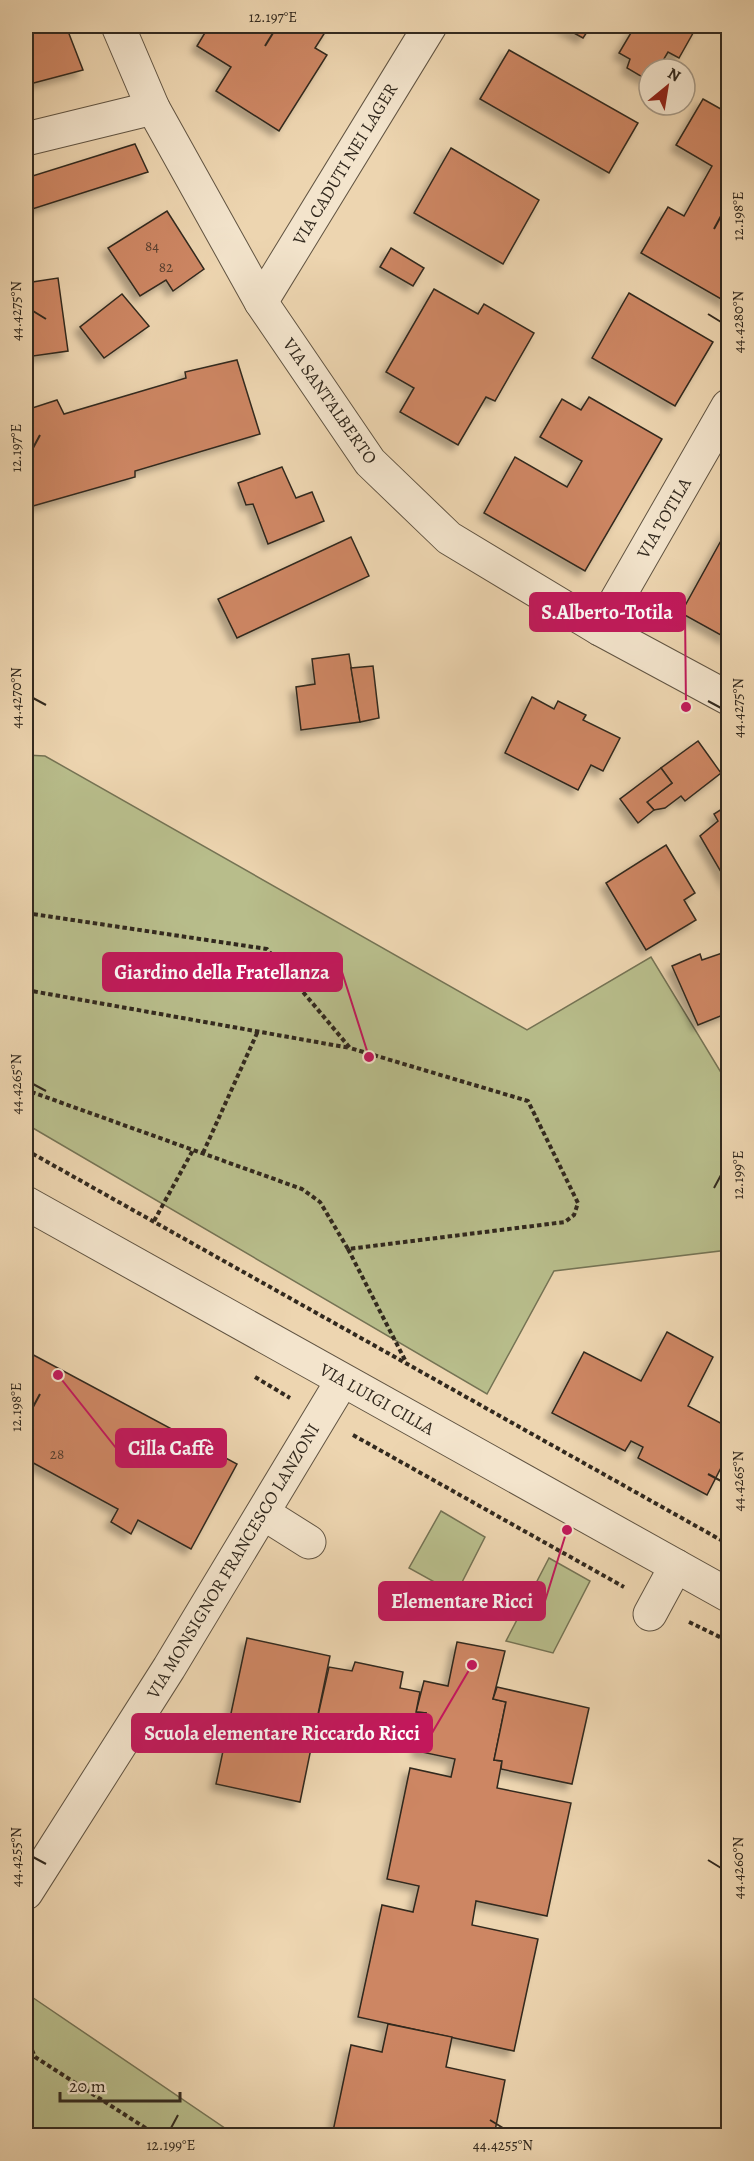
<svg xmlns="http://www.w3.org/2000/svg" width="754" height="2161" viewBox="0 0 754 2161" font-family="Alegreya,serif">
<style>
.green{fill:#b8bd8b;stroke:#757354;stroke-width:1.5}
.building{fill:#cd8664;stroke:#32291e;stroke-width:1.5;filter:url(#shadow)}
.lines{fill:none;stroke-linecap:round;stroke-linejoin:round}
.minor-casing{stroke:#615442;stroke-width:35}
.path{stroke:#32291e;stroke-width:4;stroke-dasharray:4.5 3;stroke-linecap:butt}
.minor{stroke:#f3e4cc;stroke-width:33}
.ticks{fill:none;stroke:#32291e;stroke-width:2}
.labels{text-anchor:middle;stroke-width:5;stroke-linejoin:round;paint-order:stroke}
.number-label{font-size:15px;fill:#594030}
.street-label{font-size:18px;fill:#32291e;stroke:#f3e4cc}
.leader{fill:none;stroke:#c2185b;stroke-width:2}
.callout-dot{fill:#c2185b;stroke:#f3e4cc;stroke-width:2}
.callout{fill:#c2185b;stroke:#c2185b;stroke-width:2}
.callout-label{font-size:20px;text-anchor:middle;font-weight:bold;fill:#fff}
.neatline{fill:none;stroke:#32291e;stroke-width:2}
.ticks-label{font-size:15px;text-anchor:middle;fill:#32291e}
</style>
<defs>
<filter id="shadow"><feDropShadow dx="-5.5" dy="5.5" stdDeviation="3" flood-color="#0004"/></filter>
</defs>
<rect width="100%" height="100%" fill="#edd5b0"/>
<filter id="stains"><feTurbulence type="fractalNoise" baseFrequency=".00333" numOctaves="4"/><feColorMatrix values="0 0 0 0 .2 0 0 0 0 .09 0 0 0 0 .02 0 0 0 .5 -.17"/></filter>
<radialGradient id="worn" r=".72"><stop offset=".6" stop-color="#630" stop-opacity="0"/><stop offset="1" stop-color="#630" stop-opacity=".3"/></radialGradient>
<g class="green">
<path d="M 26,755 L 45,756 L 527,1030 L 651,957 L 728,1084 L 728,1250 L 554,1271 L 487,1394 L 26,1124 Z"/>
<path d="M 441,1511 L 485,1537 L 456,1594 L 409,1568 Z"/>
<path d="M 549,1558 L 590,1581 L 553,1653 L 506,1641 Z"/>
<path d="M 26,1993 L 235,2135 L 26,2135 Z"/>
</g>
<g class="building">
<path d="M 26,26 L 66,26 L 83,70 L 26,85 Z"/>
<path d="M 209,26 L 329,26 L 315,48 L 327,55 L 279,131 L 216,91 L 231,67 L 197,46 Z"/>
<path d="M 561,26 L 591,26 L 583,38 Z"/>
<path d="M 635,26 L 697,26 L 679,58 L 668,52 L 658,69 L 649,69 L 649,81 L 627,68 L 630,59 L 619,53 Z"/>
<path d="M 509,50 L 638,123 L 609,173 L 480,99 Z"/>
<path d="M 703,99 L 728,113 L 728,303 L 641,253 L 668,207 L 684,216 L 712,166 L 676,145 Z"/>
<path d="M 135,144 L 148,172 L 26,211 L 26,178 Z"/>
<path d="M 451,148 L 539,200 L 503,264 L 414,213 Z"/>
<path d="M 167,211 L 204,269 L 173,291 L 166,280 L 140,296 L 108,248 Z"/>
<path d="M 391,248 L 424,268 L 413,286 L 380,267 Z"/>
<path d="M 58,278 L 68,351 L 26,357 L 26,283 Z"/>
<path d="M 434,289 L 478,314 L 484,304 L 534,333 L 495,401 L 486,397 L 458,445 L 400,412 L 414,388 L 386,372 Z"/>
<path d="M 629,293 L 713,342 L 675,406 L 592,358 Z"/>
<path d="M 122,294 L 149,326 L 104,358 L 80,327 Z"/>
<path d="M 237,360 L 260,434 L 135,471 L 135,477 L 26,508 L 26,410 L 57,400 L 64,414 L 186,378 L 185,372 Z"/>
<path d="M 589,397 L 662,439 L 585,571 L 484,513 L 515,457 L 567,487 L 582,461 L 540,437 L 562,399 L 581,410 Z"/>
<path d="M 282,467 L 296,498 L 312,492 L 324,521 L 268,544 L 253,504 L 246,505 L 238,483 Z"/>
<path d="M 728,528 L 728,639 L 681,613 Z"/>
<path d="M 351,537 L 369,576 L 237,638 L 218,599 Z"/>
<path d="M 349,654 L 360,722 L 301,730 L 296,687 L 315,684 L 312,659 Z"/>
<path d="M 373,666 L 379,718 L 360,722 L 351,668 Z"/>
<path d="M 532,697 L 554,709 L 558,701 L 586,715 L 583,720 L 620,738 L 603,771 L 591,765 L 578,790 L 505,753 Z"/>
<path d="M 698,741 L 721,773 L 685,801 L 681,796 L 665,808 L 654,810 L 647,802 L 672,783 L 661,768 Z"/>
<path d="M 661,768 L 672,783 L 647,802 L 654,810 L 638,823 L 620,799 Z"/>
<path d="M 728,805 L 728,884 L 700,836 L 718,821 L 714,814 Z"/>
<path d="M 666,845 L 695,893 L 684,900 L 696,920 L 646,950 L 606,883 Z"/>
<path d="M 728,951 L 728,1013 L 698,1025 L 672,966 L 700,954 L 702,960 Z"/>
<path d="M 667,1332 L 713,1357 L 688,1406 L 728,1427 L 728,1454 L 707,1495 L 638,1458 L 643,1447 L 631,1441 L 625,1451 L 552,1413 L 584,1352 L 641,1381 Z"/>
<path d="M 26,1351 L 237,1464 L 191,1549 L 138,1520 L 131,1534 L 111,1522 L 118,1509 L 26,1459 Z"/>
<path d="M 247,1638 L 330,1656 L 300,1802 L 216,1784 Z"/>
<path d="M 457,1642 L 505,1651 L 493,1699 L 506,1702 L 494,1760 L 502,1761 L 497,1788 L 571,1803 L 547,1916 L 476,1901 L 472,1925 L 538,1939 L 514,2051 L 358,2017 L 382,1905 L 413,1912 L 419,1886 L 387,1879 L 410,1768 L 451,1777 L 455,1759 L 417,1751 L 426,1713 L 416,1712 L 424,1681 L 448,1686 Z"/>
<path d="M 355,1662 L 403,1672 L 400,1688 L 420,1692 L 416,1712 L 426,1713 L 421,1736 L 393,1730 L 390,1743 L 341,1733 L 341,1725 L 317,1720 L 329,1667 L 352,1671 Z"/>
<path d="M 497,1687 L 589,1708 L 572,1784 L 501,1769 L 502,1761 L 494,1760 L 506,1702 L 493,1699 Z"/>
<path d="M 388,2024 L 452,2037 L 446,2067 L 505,2080 L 494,2136 L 332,2136 L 351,2045 L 382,2052 Z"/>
</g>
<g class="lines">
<defs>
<g id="minor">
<path d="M 118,26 L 153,108 L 261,302 L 370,462 L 449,538 L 600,629 L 728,698"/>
<path d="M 26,139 L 153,108"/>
<path d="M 261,302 L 430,26"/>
<path d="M 600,629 L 728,406"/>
<path d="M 26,1203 L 728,1595"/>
<path d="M 263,1513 L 309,1542"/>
<path d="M 650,1614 L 676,1566"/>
<path d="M 26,1893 L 169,1668 L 342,1381"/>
</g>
</defs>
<use href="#minor" class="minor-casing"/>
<g class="path">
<path d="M 26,913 L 267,949 L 350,1048 L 528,1101 L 578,1203 L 574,1215 L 565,1222 L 348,1249 L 320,1202 L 302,1189 L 26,1090"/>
<path d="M 26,990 L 350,1048"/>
<path d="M 26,1150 L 728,1544"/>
<path d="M 203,1153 L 258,1031"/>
<path d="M 154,1221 L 193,1150"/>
<path d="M 348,1249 L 405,1360"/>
<path d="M 255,1377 L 290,1398"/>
<path d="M 353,1435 L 624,1587"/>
<path d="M 689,1622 L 728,1641"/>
<path d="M 26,2036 L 35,2057 L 158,2136"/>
</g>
<use href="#minor" class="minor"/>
</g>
<path class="ticks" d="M 265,46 L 273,33M 714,229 L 721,216M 33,311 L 46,319M 708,314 L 721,322M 33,448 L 40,435M 33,698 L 46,705M 708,701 L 721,708M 33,1084 L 46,1091M 714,1188 L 721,1175M 33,1407 L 40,1394M 708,1474 L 721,1481M 33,1857 L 46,1864M 708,1860 L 721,1868M 490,2120 L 503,2128M 171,2128 L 178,2115"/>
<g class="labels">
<g class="number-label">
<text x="152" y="251">84</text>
<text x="166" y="272">82</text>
<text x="57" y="1459">28</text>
</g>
<g class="street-label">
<text transform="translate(345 164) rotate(-59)" y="6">VIA CADUTI NEI LAGER</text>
<text transform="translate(330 401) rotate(55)" y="6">VIA SANT'ALBERTO</text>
<text transform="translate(664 518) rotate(-60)" y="6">VIA TOTILA</text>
<text transform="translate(377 1399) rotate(29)" y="6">VIA LUIGI CILLA</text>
<text transform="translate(233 1561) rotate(-59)" y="6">VIA MONSIGNOR FRANCESCO LANZONI</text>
</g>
</g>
<path class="leader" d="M686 707L685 612M369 1057L342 972M58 1375L116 1448M567 1530L545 1601M472 1665L432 1733"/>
<g class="callout-dot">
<circle cx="686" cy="707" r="6"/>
<circle cx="369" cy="1057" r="6"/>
<circle cx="58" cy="1375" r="6"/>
<circle cx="567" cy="1530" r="6"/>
<circle cx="472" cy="1665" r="6"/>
</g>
<g class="callout">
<rect x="530" y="593" width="155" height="38" rx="6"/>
<rect x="103" y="953" width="239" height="38" rx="6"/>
<rect x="116" y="1429" width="110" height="38" rx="6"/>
<rect x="379" y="1582" width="166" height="38" rx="6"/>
<rect x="132" y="1714" width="300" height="38" rx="6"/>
</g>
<g class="callout-label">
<text x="607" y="619">S.Alberto-Totila</text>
<text x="222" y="979">Giardino della Fratellanza</text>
<text x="171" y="1455">Cilla Caffè</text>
<text x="462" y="1608">Elementare Ricci</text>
<text x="282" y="1740">Scuola elementare Riccardo Ricci</text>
</g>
<rect width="754" height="2161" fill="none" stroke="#edd5b0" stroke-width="66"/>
<g transform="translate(667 87) rotate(30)"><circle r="28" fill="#f3e4cc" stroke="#a69986" stroke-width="1.5"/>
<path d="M0-4.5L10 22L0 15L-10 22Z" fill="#8f2418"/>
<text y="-9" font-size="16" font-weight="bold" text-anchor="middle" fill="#32291e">N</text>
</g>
<path d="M60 2092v9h120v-9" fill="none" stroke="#32291e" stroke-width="3"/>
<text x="69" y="2092" font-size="18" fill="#32291e" stroke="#f3e4cc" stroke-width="4.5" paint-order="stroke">20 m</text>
<rect x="33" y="33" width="688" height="2095" class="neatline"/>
<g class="ticks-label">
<text x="273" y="22">12.197°E</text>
<text transform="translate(738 216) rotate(-90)" y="5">12.198°E</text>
<text transform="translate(16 311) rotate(-90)" y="5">44.4275°N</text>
<text transform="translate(738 322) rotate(-90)" y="5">44.4280°N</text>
<text transform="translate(16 448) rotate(-90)" y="5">12.197°E</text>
<text transform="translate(16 698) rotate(-90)" y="5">44.4270°N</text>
<text transform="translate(738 708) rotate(-90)" y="5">44.4275°N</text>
<text transform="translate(16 1084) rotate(-90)" y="5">44.4265°N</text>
<text transform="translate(738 1175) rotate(-90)" y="5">12.199°E</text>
<text transform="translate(16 1407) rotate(-90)" y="5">12.198°E</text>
<text transform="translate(738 1481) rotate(-90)" y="5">44.4265°N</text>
<text transform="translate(16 1857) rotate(-90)" y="5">44.4255°N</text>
<text transform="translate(738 1868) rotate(-90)" y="5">44.4260°N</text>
<text x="171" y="2150">12.199°E</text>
<text x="503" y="2150">44.4255°N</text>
</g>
<rect width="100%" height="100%" filter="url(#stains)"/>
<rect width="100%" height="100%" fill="url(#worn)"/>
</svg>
